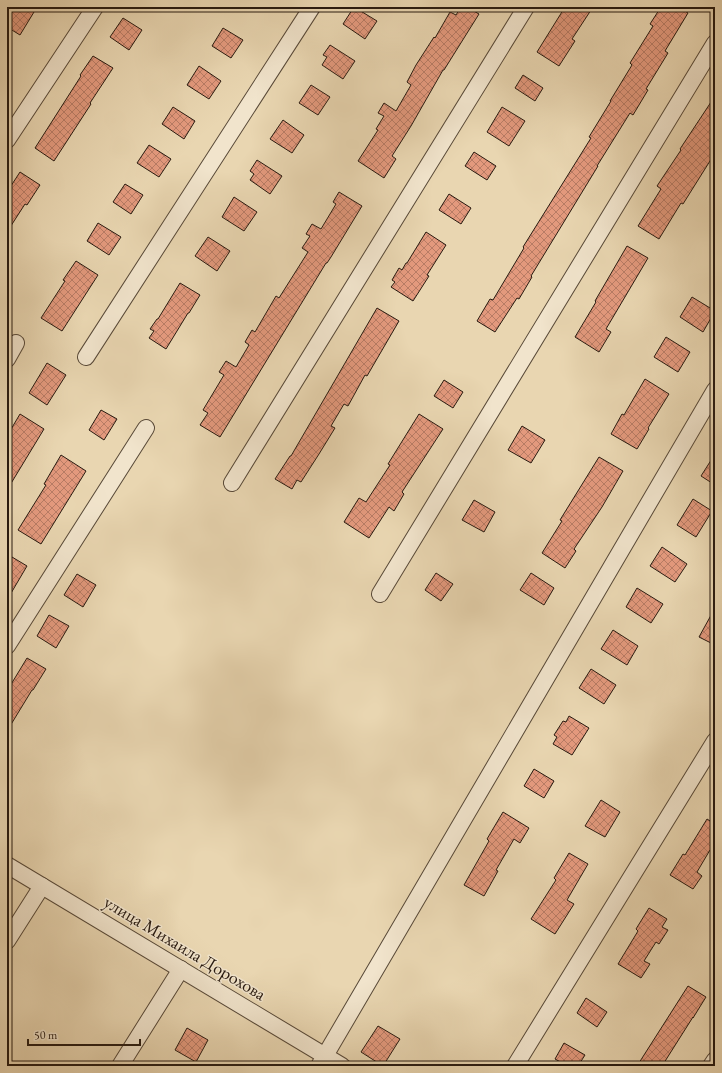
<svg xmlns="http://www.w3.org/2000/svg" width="722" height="1073" viewBox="0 0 722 1073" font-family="'EB Garamond',serif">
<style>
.building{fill:url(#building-cross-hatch);stroke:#281a10}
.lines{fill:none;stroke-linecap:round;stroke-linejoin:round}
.minor-casing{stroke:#584938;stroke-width:18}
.minor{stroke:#f1e4cc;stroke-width:16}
.labels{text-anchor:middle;stroke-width:3;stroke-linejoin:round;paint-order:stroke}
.street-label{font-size:18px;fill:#281a10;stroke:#f1e4cc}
</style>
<defs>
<pattern id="building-cross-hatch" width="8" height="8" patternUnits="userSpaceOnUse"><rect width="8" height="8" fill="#e3997d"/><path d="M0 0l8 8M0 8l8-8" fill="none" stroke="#b87c65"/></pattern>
</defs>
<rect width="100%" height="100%" fill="#e9d6b1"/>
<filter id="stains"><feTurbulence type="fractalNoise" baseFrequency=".005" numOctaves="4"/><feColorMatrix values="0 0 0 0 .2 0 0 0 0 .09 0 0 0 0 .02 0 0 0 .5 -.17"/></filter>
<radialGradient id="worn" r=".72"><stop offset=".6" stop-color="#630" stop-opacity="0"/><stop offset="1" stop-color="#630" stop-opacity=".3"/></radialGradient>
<g class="building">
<path d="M 15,7 L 25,7 L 34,12 L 20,35 L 7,27 L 7,21 Z"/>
<path d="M 354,7 L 377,21 L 365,39 L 343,24 Z"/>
<path d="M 461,7 L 467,7 L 479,14 L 444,70 L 443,70 L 411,126 L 392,156 L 396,159 L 384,178 L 358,161 L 378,130 L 376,129 L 384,116 L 378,113 L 384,103 L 396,111 L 411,85 L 407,82 L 416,65 L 434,37 L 435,38 L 450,12 L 456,15 Z"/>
<path d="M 565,7 L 593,7 L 572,39 L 575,41 L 559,66 L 537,52 Z"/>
<path d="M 661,7 L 678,7 L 688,13 L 665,51 L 668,53 L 646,89 L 648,90 L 633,115 L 630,113 L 597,166 L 598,166 L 531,276 L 532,277 L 519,299 L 517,298 L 495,332 L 477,321 L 490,299 L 493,300 L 524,248 L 523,247 L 591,138 L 589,137 L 611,101 L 610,101 L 632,65 L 630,63 L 653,26 L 650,24 Z"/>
<path d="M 123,18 L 142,30 L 129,50 L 110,37 Z"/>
<path d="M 223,28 L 243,40 L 231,58 L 212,46 Z"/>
<path d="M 330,45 L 355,61 L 343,79 L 322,65 L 327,57 L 323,55 Z"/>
<path d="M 93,56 L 113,68 L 90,103 L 91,104 L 54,161 L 35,148 L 81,76 L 80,75 Z"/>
<path d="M 199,66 L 221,81 L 209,99 L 187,85 Z"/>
<path d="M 523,75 L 543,88 L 535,101 L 515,88 Z"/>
<path d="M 311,85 L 330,97 L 318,115 L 299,103 Z"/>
<path d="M 715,96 L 715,153 L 683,204 L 681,203 L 659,239 L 638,226 L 661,189 L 657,186 L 681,150 L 680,149 Z"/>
<path d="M 173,107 L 195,121 L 184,139 L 162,124 Z"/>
<path d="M 502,107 L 525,121 L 509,146 L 487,132 Z"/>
<path d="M 283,120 L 304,135 L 292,153 L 270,139 Z"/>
<path d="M 149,145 L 171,159 L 159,177 L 137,163 Z"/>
<path d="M 474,152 L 496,166 L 487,180 L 465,166 Z"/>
<path d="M 257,160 L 282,176 L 270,194 L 250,180 L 254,174 L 250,171 Z"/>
<path d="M 20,172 L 40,185 L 27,205 L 25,204 L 7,232 L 7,192 Z"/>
<path d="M 125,184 L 143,195 L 131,214 L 113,202 Z"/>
<path d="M 339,192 L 362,206 L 331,257 L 327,263 L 326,263 L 220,437 L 200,425 L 208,413 L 203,410 L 224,375 L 219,372 L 226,361 L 236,367 L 249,345 L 245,342 L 252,330 L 255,332 L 276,296 L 279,298 L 308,252 L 302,248 L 310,236 L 306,234 L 312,224 L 321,229 L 336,204 L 333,202 Z"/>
<path d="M 449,194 L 471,208 L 461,224 L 439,210 Z"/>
<path d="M 234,197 L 257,212 L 244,231 L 222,217 Z"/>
<path d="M 98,223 L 121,237 L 109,255 L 87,241 Z"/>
<path d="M 426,232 L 446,245 L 427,275 L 429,276 L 413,301 L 391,287 L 395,282 L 392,280 L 399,268 L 402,270 L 406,263 L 407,263 Z"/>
<path d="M 208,237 L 230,251 L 217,271 L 195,256 Z"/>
<path d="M 627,246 L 648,258 L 606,329 L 611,332 L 599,352 L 575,337 L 596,302 L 595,301 Z"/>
<path d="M 76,261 L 98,275 L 62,331 L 41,318 L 65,281 L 63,280 Z"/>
<path d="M 180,283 L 200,295 L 189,313 L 188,313 L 166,349 L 149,338 L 154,331 L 150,329 L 157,319 L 158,319 Z"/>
<path d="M 692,297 L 715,311 L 703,332 L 680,317 Z"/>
<path d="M 377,308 L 399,321 L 367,376 L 365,375 L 348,406 L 344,404 L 331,426 L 335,428 L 319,454 L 301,482 L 297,480 L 292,489 L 275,479 L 290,456 L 291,456 Z"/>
<path d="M 666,337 L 690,352 L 678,372 L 654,357 Z"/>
<path d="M 47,363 L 66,375 L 47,405 L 29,393 Z"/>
<path d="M 645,379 L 669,394 L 648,428 L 649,429 L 637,449 L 611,434 L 622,414 L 624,415 Z"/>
<path d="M 444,380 L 463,392 L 453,408 L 434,396 Z"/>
<path d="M 101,410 L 117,419 L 104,440 L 89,430 Z"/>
<path d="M 20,414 L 44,429 L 7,490 L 7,436 Z"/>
<path d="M 419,414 L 443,429 L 402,492 L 404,494 L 394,511 L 389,507 L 369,538 L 344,522 L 359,498 L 366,502 L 390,465 L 388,464 Z"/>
<path d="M 522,426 L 545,440 L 531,463 L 508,450 Z"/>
<path d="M 715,454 L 715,485 L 701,476 Z"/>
<path d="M 61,455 L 86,471 L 41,544 L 18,530 L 46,485 L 44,484 Z"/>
<path d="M 599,457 L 623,471 L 602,507 L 574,549 L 576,551 L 565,568 L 542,553 L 562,521 L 560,520 Z"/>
<path d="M 693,499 L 712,511 L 696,537 L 677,525 Z"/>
<path d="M 474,500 L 495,512 L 484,532 L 462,520 Z"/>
<path d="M 662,547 L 687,564 L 675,582 L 650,566 Z"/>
<path d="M 7,554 L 27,566 L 7,600 Z"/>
<path d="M 436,573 L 453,584 L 441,601 L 425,590 Z"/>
<path d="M 531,573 L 554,588 L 544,605 L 520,590 Z"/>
<path d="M 77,574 L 96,585 L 83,607 L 64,595 Z"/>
<path d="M 637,588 L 663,604 L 651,623 L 626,607 Z"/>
<path d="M 715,608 L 715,645 L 699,637 Z"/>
<path d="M 49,615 L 69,626 L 56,648 L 37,636 Z"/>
<path d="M 613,630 L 638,646 L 627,665 L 601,649 Z"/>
<path d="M 27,658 L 46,669 L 33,690 L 32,690 L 7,731 L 7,691 Z"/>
<path d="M 591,669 L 616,685 L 604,704 L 579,688 Z"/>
<path d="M 569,716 L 589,728 L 572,755 L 553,744 L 557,737 L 554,735 L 563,721 L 566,722 Z"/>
<path d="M 534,769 L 554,781 L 544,798 L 524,786 Z"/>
<path d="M 601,800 L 620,812 L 605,837 L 585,826 Z"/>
<path d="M 503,812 L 529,828 L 520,843 L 514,839 L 496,870 L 498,871 L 484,896 L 464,885 L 489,841 L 487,839 Z"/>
<path d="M 707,819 L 715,824 L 715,854 L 710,850 L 697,872 L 702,876 L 693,889 L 670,875 L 683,854 L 685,855 Z"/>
<path d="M 569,853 L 588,864 L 567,900 L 574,904 L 555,934 L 531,919 L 556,880 L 554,878 Z"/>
<path d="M 649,908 L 667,919 L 662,927 L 668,930 L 659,944 L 656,942 L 644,961 L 650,964 L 641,978 L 618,964 L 638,931 L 636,929 Z"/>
<path d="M 688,986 L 706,997 L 693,1018 L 693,1017 L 662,1066 L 637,1066 Z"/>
<path d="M 586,998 L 607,1012 L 597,1027 L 577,1013 Z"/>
<path d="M 378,1026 L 400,1039 L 383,1066 L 361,1052 Z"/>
<path d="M 187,1028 L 208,1040 L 196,1062 L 175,1050 Z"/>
<path d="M 564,1043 L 585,1055 L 578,1066 L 568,1066 L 555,1059 Z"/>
</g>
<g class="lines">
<defs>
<g id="minor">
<path d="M 7,140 L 95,7"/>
<path d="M 86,357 L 312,7"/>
<path d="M 7,359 L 16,343"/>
<path d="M 232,483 L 526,7"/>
<path d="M 380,594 L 715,43"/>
<path d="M 7,646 L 146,428"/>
<path d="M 7,865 L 342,1066"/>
<path d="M 7,941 L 42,886"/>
<path d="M 120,1066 L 181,969"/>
<path d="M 319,1066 L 715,390"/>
<path d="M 515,1066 L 715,741"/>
<path d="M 711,1066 L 715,1060"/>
</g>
</defs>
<use href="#minor" class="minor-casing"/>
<use href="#minor" class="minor"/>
</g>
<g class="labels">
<g class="street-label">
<text transform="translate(185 948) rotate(31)" y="6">улица Михаила Дорохова</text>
</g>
</g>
<rect width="722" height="1073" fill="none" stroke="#e9d6b1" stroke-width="24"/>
<rect x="8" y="8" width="706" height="1057" fill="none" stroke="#281a10" stroke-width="2"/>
<rect x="12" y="12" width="698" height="1049" fill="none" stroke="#281a10"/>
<path d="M28 1039v6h112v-6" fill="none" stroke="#281a10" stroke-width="2"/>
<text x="34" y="1039" font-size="12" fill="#281a10" stroke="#f1e4cc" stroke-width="3" paint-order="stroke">50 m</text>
<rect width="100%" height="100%" filter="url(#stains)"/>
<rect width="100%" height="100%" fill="url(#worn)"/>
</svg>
